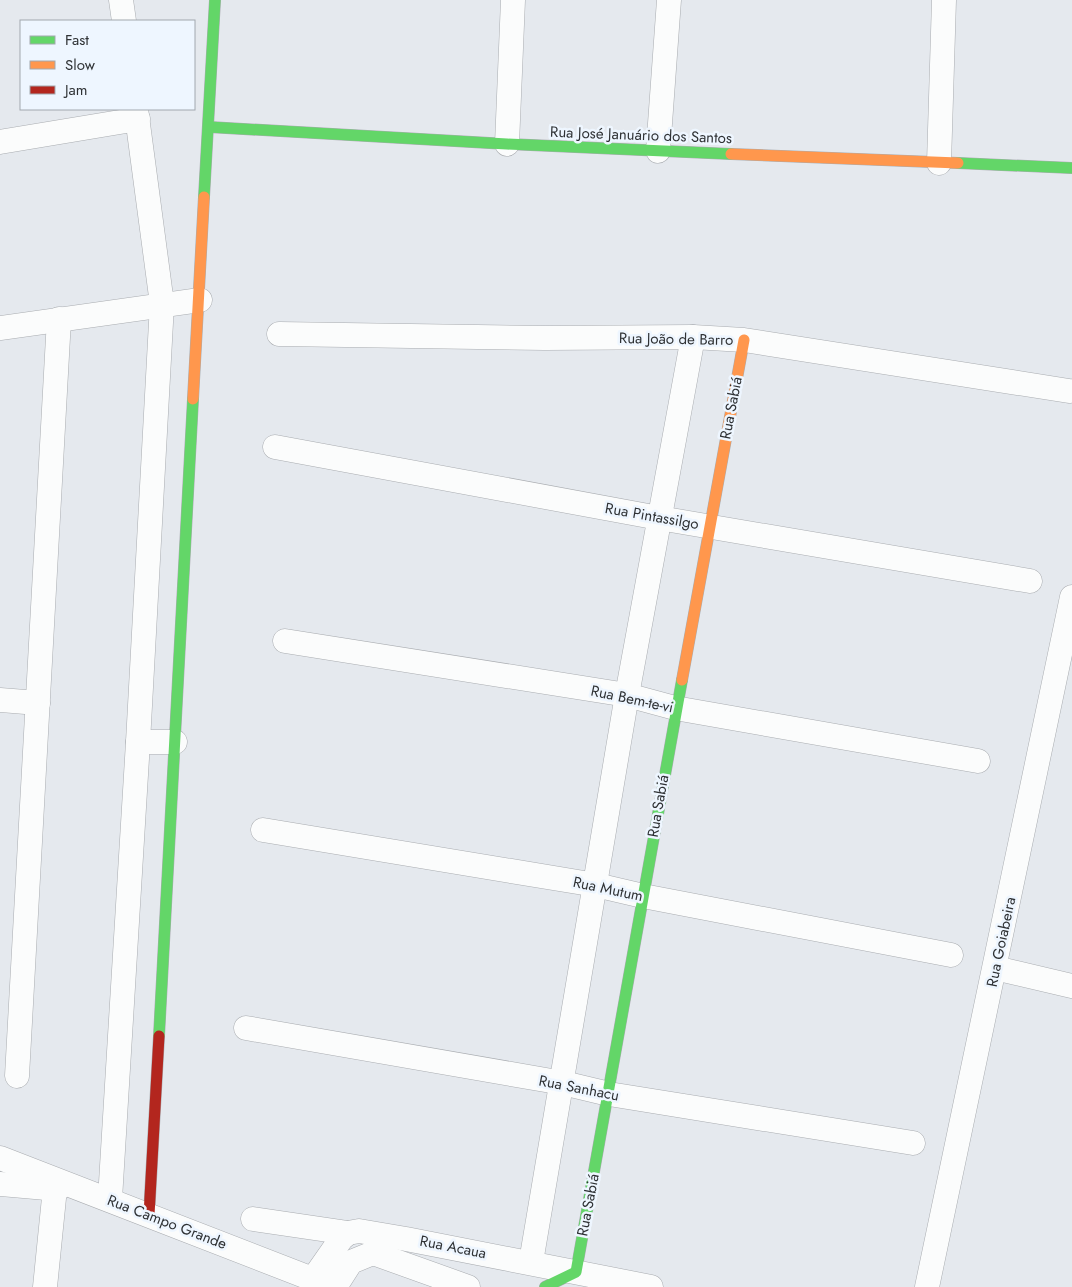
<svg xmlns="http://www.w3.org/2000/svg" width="1072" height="1287" viewBox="0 0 1072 1287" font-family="Jost,sans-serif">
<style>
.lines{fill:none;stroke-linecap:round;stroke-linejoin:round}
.street-casing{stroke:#a9acb0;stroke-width:25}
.fast-casing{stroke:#a9acb0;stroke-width:12}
.slow-casing{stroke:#a9acb0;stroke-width:12}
.jam-casing{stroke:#a9acb0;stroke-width:12}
.street{stroke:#fbfcfc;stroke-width:24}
.fast{stroke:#63d668;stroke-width:11}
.slow{stroke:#ff974d;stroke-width:11}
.jam{stroke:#b3261e;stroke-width:11}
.labels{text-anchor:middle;stroke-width:5;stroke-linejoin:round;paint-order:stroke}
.street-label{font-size:15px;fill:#2f3235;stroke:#eef6ff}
</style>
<rect width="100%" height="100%" fill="#e5e9ee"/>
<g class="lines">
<defs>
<g id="street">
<path d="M 121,0 L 124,21"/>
<path d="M 0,142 L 138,119"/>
<path d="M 507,144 L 513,0"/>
<path d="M 658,151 L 669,0"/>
<path d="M 939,163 L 944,0"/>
<path d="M 0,328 L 200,300"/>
<path d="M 279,334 L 545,338 L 693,337 L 744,340 L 1069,391"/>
<path d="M 275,447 L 659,518 L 1030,581"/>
<path d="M 285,641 L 627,695 L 675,708 L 978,761"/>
<path d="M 0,700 L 38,703"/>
<path d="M 138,742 L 175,742"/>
<path d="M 263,830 L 596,885 L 643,896 L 951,955"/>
<path d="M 995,968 L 1072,986"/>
<path d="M 246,1028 L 563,1083 L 609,1094 L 913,1143"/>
<path d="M 17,1076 L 59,319"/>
<path d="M 0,1158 L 333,1287"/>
<path d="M 0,1184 L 58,1189"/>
<path d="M 110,1199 L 138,742 L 162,304 L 136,109"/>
<path d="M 253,1219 L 348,1233 L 359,1231 L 406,1239 L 651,1287"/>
<path d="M 531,1262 L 627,695 L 693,337"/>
<path d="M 313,1279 L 341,1239 L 348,1233"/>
<path d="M 45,1287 L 55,1188"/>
<path d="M 335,1287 L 351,1262 L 373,1253 L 468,1287"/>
<path d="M 927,1287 L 1072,597"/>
</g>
<g id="fast">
<path d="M 209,127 L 507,144 L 731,154"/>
<path d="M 958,163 L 1072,168"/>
<path d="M 204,197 L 215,0"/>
<path d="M 159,1036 L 193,399"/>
<path d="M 545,1287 L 576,1272 L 682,680"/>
</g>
<g id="slow">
<path d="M 731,154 L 958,163"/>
<path d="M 193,399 L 204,197"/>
<path d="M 682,680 L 744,340"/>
</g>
<path id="jam" d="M 149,1215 L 159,1036"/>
</defs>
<use href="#street" class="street-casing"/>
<use href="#fast" class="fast-casing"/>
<use href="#slow" class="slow-casing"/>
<use href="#jam" class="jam-casing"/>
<use href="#street" class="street"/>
<use href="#fast" class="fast"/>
<use href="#slow" class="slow"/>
<use href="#jam" class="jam"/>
</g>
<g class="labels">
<g class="street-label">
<text transform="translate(641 135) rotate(2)" y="5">Rua José Januário dos Santos</text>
<text transform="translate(676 339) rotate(1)" y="5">Rua João de Barro</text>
<text transform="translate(731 408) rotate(-79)" y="5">Rua Sabiá</text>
<text transform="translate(652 516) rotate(10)" y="5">Rua Pintassilgo</text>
<text transform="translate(632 699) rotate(12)" y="5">Rua Bem-te-vi</text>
<text transform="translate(658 806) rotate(-80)" y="5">Rua Sabiá</text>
<text transform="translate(608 889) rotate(12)" y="5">Rua Mutum</text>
<text transform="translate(1001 942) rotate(-78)" y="5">Rua Goiabeira</text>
<text transform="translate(579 1088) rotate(11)" y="5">Rua Sanhacu</text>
<text transform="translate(588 1205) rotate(-79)" y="5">Rua Sabiá</text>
<text transform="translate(167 1222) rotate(21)" y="5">Rua Campo Grande</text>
<text transform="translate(453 1247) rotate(11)" y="5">Rua Acaua</text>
</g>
</g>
<rect x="20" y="20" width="175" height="90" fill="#eef6ff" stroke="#a2a8ae"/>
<rect x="30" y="36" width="25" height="8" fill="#63d668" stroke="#a2a8ae"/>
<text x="65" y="45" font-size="15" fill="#2f3235">Fast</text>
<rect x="30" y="61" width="25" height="8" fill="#ff974d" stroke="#a2a8ae"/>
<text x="65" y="70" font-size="15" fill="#2f3235">Slow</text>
<rect x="30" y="86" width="25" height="8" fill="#b3261e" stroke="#a2a8ae"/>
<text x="65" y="95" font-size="15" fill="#2f3235">Jam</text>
</svg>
